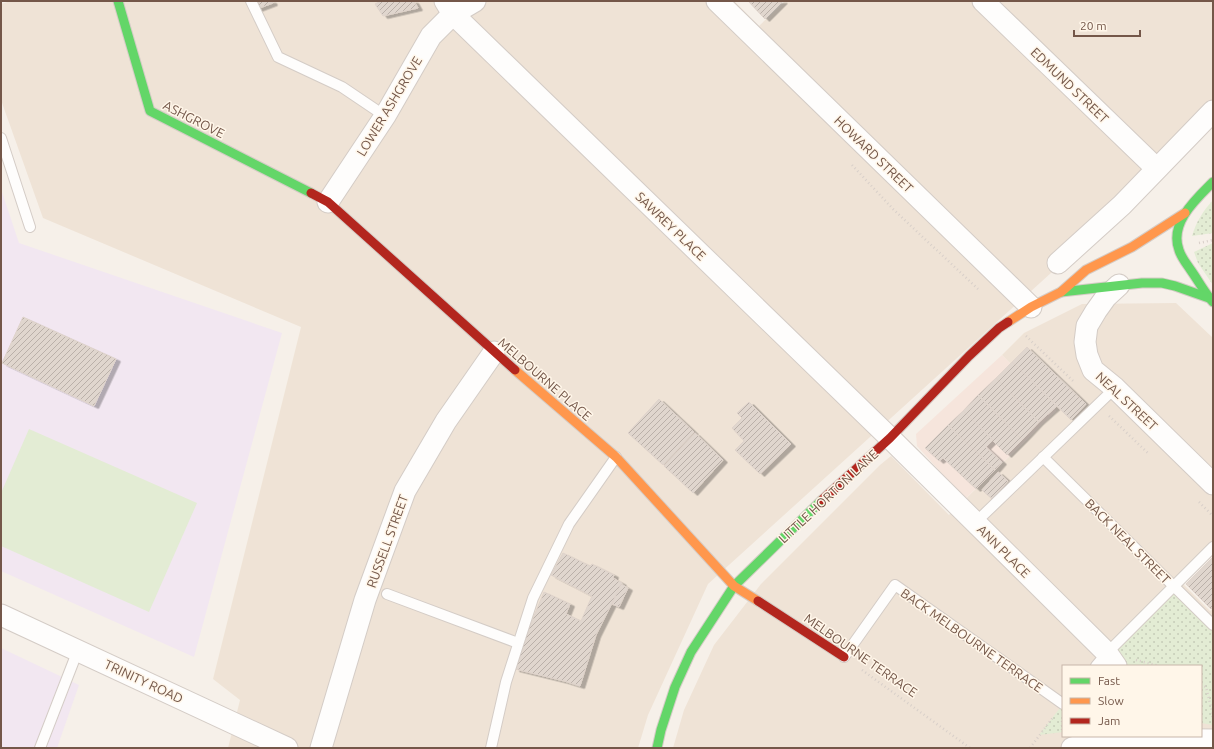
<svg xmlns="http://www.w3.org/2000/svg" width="1214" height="749" viewBox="0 0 1214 749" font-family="Ubuntu,sans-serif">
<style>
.residential{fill:#efe3d6;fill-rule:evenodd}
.commercial{fill:#f6e5dc}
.education{fill:#f2e7f1}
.grass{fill:url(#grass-dots)}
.park{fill:#e3ecd4}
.building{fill:url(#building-hatch);stroke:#dfd3cb;filter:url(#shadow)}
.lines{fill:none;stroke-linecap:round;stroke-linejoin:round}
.lane-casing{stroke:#d4ccc6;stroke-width:12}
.street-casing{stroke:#d4ccc6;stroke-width:23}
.fast-casing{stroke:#d5ccc6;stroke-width:11}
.slow-casing{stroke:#d5ccc6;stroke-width:11}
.jam-casing{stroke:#d5ccc6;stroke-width:11}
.path{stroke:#d8cfc9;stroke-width:2.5;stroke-dasharray:1 3;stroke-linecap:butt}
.lane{stroke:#fefdfc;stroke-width:10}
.street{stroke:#fefdfc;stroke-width:21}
.fast{stroke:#63d668;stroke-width:9}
.slow{stroke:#ff974d;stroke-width:9}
.jam{stroke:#b3261e;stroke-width:9}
.labels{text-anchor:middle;stroke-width:3;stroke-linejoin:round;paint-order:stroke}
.street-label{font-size:13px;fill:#745749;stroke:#fff6e9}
</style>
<defs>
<pattern id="grass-dots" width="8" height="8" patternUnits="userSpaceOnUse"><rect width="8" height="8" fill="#e3ecd4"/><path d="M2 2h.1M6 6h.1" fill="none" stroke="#c6ccb8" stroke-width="1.8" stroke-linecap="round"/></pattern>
<pattern id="building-hatch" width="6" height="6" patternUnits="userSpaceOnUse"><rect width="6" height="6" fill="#e0d6ce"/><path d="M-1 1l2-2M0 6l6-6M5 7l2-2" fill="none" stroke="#bab0a9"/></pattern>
<filter id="shadow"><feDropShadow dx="4.5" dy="2.5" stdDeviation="0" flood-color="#0004"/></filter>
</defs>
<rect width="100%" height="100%" fill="#f6f0e9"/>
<g class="residential">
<path d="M 11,1 L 734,1 L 759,26 L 785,1 L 1213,1 L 1213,126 L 708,584 L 648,715 L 638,748 L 228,748 L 240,700 L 213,679 L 301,327 L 43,218 L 1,100 L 1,4 Z"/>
<path d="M 1176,303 L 1213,338 L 1213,555 L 1183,584 L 1210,611 L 1213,608 L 1213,748 L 673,748 L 684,710 L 714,645 L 761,584 L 880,465 L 891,456 L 949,515 L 1056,411 L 1002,355 L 1024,333 L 1082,304 ZM 1063,666 L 1201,666 L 1201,736 L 1063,736 Z"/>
</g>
<path class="commercial" d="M 1002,355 L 1056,411 L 965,499 L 917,446 L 916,434 Z"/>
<g class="education">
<path d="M 1,189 L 19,243 L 282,333 L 194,657 L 1,571 Z"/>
<path d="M 1,648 L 79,685 L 57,748 L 1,748 Z"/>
</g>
<g class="grass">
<path d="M 1213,200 L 1213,233 L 1192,236 C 1196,222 1203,211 1213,200 Z"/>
<path d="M 1213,243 L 1213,285 L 1198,263 L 1194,252 Z"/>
<path d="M 1174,587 L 1213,625 L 1213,725 L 1201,723 L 1201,666 L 1096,666 Z"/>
<path d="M 1063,704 L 1063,732 L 1039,735 Z"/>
</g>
<path class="park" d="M 29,429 L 197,503 L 149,612 L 1,546 L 1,493 Z"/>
<g class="building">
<path d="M 254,1 L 272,1 L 273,3 L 257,9 Z"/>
<path d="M 381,1 L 414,1 L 418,8 L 383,16 L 375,4 Z"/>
<path d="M 748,1 L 783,1 L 765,19 Z"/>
<path d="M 23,317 L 116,359 L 94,406 L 2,363 Z"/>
<path d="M 1027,347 L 1086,404 L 1071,420 L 1012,362 Z"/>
<path d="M 1012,362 L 1057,406 L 1039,422 L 996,378 Z"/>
<path d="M 996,378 L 1039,422 L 1022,440 L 978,395 Z"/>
<path d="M 978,395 L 1022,440 L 1007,455 L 963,411 Z"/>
<path d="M 659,399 L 694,432 L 663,465 L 628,433 Z"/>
<path d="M 749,402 L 791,444 L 760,474 L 735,450 L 744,441 L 732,428 L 742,418 L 737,413 Z"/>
<path d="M 963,411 L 993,440 L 986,447 L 1002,462 L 995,470 L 948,425 Z"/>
<path d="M 948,425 L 995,470 L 976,489 L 943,458 L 939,461 L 925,448 Z"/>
<path d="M 695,433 L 723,460 L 693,493 L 664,466 Z"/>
<path d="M 998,472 L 1008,481 L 992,499 L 982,490 Z"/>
<path d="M 563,553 L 590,566 L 592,564 L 614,575 L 613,578 L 622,583 L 596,635 L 580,686 L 564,681 L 515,669 L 529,628 L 544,592 L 570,604 L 566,614 L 581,621 L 592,596 L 551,575 Z"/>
<path d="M 1213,557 L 1213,607 L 1211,609 L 1186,584 Z"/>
<path d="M 621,584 L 628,588 L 619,607 L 612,604 Z"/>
</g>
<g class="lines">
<defs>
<g id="lane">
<path d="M 251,1 L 278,57 L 342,87 L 385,116"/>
<path d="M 1,138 L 30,227"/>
<path d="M 1043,457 L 1213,625"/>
<path d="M 975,523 L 1115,388"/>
<path d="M 387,594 L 518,643"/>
<path d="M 844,657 L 895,585 L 1063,704"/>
<path d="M 1096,666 L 1107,653 L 1213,547"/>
<path d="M 40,748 L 78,650"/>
<path d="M 491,748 L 506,682 L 533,598 L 569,524 L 616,457"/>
</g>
<g id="street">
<path d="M 445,1 L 453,14 L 890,438 L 1107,653 L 1116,666"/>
<path d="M 717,1 L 1031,307"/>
<path d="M 983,1 L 1156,168"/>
<path d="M 328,202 L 385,116 L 431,36 L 453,14 L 475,1"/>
<path d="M 1058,263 L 1122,205 L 1213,111"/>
<path d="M 1119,285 L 1106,297 L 1096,311 L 1087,326 L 1085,342 L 1087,355 L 1093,370 L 1115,388 L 1213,484"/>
<path d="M 1,615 L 287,748"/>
<path d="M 321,748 L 365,600 L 405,491 L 446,421 L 494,352"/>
<path d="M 1072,748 L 1085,744 L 1134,739 L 1213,740"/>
</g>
<g id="fast">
<path d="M 118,1 L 150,111 L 311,193"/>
<path d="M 1213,182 C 1196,199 1169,223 1179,250 C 1181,257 1186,263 1190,269 C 1198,280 1204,292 1213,302"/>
<path d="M 1061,292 L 1142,283 L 1162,283 L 1175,286 L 1209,298"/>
<path d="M 657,748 L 661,730 L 675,687 L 691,652 L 734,586 L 822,500"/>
</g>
<g id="slow">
<path d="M 1008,322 L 1031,307 L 1061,292 L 1086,270 L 1132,247 L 1185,213"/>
<path d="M 515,370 L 616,457 L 734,586 L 758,601"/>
</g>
<g id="jam">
<path d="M 311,193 L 328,202 L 515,370"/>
<path d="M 822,500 L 890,438 L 969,356 L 999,328 L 1008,322"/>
<path d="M 758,601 L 844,657"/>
</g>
</defs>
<use href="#lane" class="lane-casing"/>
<use href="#street" class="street-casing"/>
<use href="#fast" class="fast-casing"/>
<use href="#slow" class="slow-casing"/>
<use href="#jam" class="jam-casing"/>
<g class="path">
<path d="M 852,165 L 893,209 L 978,289"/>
<path d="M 1199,243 L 1213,240"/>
<path d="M 1026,336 L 1073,381"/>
<path d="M 1109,416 L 1149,454"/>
<path d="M 1199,502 L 1213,516"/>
<path d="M 1136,660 L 1159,666"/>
<path d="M 862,670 L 970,748"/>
<path d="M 1201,684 L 1206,687 L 1213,715 L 1212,719"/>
<path d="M 1062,730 L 1062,719"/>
<path d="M 1030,748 L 1054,716"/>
</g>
<use href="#lane" class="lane"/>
<use href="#street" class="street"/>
<use href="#fast" class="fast"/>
<use href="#slow" class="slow"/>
<use href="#jam" class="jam"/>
</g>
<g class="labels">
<g class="street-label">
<text transform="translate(1070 85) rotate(44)" y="5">EDMUND STREET</text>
<text transform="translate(389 106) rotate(-59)" y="5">LOWER ASHGROVE</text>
<text transform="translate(194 119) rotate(27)" y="5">ASHGROVE</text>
<text transform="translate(874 154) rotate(44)" y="5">HOWARD STREET</text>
<text transform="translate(671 226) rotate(44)" y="5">SAWREY PLACE</text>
<text transform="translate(545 379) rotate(41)" y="5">MELBOURNE PLACE</text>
<text transform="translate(1127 401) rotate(43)" y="5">NEAL STREET</text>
<text transform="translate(828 496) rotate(-43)" y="5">LITTLE HORTON LANE</text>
<text transform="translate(387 541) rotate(-70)" y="5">RUSSELL STREET</text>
<text transform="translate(1128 541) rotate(45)" y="5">BACK NEAL STREET</text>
<text transform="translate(1004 551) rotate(45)" y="5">ANN PLACE</text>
<text transform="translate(972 640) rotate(35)" y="5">BACK MELBOURNE TERRACE</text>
<text transform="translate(861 655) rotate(35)" y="5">MELBOURNE TERRACE</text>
<text transform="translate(144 681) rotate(25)" y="5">TRINITY ROAD</text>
</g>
</g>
<rect width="1214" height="749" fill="none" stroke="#745749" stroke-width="4"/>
<rect x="1062" y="665" width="140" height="72" fill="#fff6e9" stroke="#c7b6a9"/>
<rect x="1070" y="678" width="20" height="6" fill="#63d668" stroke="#c7b6a9"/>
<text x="1098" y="685" font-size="12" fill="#745749">Fast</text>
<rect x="1070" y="698" width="20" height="6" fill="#ff974d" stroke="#c7b6a9"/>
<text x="1098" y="705" font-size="12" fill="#745749">Slow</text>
<rect x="1070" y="718" width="20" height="6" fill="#b3261e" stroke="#c7b6a9"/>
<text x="1098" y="725" font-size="12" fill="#745749">Jam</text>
<path d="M1074 30v6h66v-6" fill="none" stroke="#745749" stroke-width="2"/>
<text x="1080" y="30" font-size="12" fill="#745749" stroke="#fff6e9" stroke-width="3" paint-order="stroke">20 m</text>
</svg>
